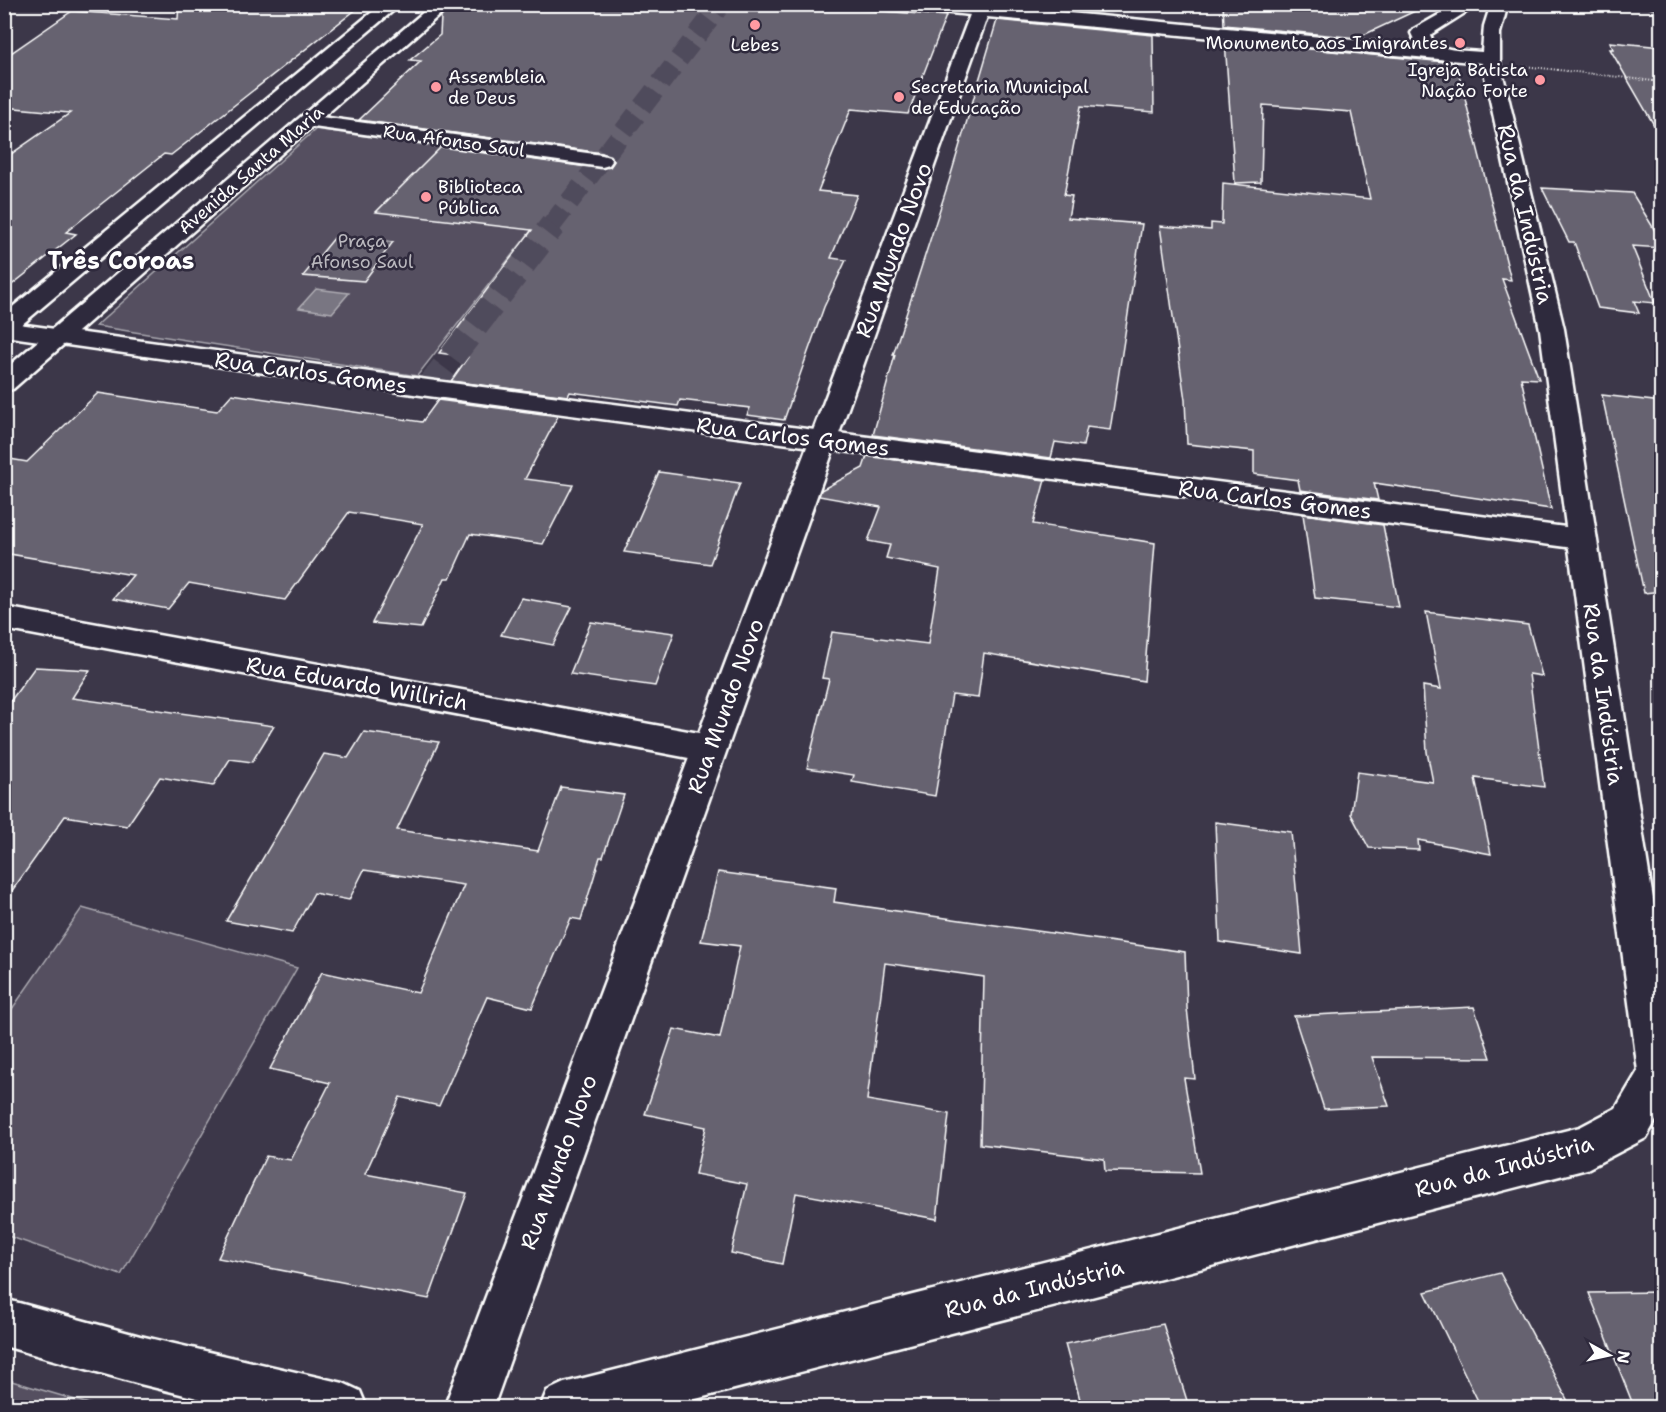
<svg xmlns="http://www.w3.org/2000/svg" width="1666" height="1412" viewBox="0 0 1666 1412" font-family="'Shantell Sans',sans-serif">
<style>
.green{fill:#555060;stroke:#aaa8b0;stroke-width:1.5}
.water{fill:#797682;stroke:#afadb4;stroke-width:1.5}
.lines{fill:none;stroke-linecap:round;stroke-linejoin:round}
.stream{fill:#afadb4;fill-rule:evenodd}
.building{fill:#666270;stroke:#fff;stroke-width:1.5}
.minor-tunnel-far1{stroke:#504b5b;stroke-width:20;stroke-dasharray:20 10;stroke-linecap:butt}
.minor-tunnel{stroke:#504b5b;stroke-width:26;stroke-dasharray:26 13;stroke-linecap:butt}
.minor-casing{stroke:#fff;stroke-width:5}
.major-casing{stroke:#fff;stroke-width:5}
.path{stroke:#fff;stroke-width:2;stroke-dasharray:1 2;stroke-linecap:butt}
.minor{fill:#2f2a3d;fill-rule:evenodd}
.major{fill:#2f2a3d;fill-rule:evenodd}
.poi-dot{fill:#ff9aa2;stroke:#2f2a3d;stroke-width:2}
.labels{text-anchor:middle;stroke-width:5;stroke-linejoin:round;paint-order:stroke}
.far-poi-label{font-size:18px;fill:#fff;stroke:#2f2a3d;text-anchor:start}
.far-street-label{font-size:18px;fill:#fff;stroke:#2f2a3d}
.far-park-label{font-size:18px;fill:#bbb9bf;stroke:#2f2a3d}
.street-label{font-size:22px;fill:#fff;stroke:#2f2a3d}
.far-district-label{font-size:24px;font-weight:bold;fill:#fff;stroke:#2f2a3d}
</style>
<rect width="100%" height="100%" fill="#3c3749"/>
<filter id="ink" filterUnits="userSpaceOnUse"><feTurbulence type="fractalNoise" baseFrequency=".0167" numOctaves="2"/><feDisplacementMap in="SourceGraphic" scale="12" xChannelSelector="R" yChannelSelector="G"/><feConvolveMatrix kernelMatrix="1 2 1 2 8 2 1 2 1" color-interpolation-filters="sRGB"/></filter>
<g filter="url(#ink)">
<g class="green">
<path d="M 316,129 L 581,167 L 417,376 L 96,326 Z"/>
<path d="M 82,908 L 297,968 L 121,1275 L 5,1235 L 5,1019 Z"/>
<path d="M 5,1379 L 99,1407 L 5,1407 Z"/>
</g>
<path class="water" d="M 316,289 L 349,293 L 332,313 L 299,308 Z"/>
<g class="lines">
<path class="stream" d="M 1640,4 L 1650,4 L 1662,10 L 1662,15 Z"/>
</g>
<g class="building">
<path d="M 179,4 L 363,4 L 171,155 L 164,154 L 66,232 L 76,234 L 4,291 L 4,159 L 70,113 L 4,107 L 4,58 L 72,11 L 178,19 Z"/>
<path d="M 454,4 L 791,4 L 946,16 L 908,114 L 851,109 L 818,191 L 857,195 L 831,258 L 846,260 L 824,307 L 784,420 L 747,415 L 750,408 L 680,400 L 678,406 L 570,392 L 568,396 L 451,381 L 468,357 L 439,353 L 532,230 L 376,212 L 441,147 L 602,169 L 610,167 L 614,161 L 610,155 L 602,153 L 359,120 L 421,61 L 410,60 L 440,35 L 441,17 Z"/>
<path d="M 1010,4 L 1077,4 L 1075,11 Z"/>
<path d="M 1223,4 L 1430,4 L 1357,38 L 1224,25 Z"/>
<path d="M 997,20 L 1153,35 L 1154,112 L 1081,106 L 1064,195 L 1072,196 L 1068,218 L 1142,224 L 1110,430 L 1087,427 L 1083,446 L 1055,442 L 1051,458 L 873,435 L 895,355 L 893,355 L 949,181 Z"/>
<path d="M 1225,41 L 1456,63 L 1511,280 L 1502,279 L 1539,379 L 1521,378 L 1551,509 L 1374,483 L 1378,500 L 1300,490 L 1298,480 L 1254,474 L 1254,451 L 1187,444 L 1185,400 L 1160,226 L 1211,230 L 1211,223 L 1222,224 L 1223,183 L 1370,199 L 1351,112 L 1263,105 L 1261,182 L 1235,183 Z"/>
<path d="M 1610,42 L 1662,47 L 1662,139 L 1610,49 L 1613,49 Z"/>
<path d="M 1542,188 L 1632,193 L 1662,242 L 1662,248 L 1632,246 L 1655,303 L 1634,301 L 1639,313 L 1598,308 L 1574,242 L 1569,242 Z"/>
<path d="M 335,237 L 393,242 L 364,281 L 303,276 Z"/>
<path d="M 98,393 L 217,411 L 232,394 L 422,422 L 438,400 L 558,416 L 525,479 L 573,485 L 543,544 L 470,534 L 450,578 L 445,578 L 421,628 L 372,623 L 423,524 L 349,512 L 285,600 L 189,583 L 168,609 L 113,599 L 133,575 L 4,553 L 4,458 L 27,462 Z"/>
<path d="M 1602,395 L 1662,402 L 1662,591 L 1644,593 Z"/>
<path d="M 867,456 L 1045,480 L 1033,524 L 1155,543 L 1144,681 L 984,653 L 978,698 L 952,695 L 935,796 L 852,782 L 854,775 L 807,768 L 829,679 L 822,678 L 832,632 L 928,644 L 940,569 L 886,558 L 890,545 L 868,541 L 881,507 L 819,496 L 821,490 L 863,468 Z"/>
<path d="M 659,472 L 740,483 L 710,564 L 624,552 Z"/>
<path d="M 1303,514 L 1383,525 L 1399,607 L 1315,598 Z"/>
<path d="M 521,598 L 572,607 L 553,645 L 501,635 Z"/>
<path d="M 1426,612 L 1528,625 L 1542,676 L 1529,674 L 1544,787 L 1475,778 L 1491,854 L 1418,840 L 1419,850 L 1369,848 L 1351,814 L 1357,772 L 1433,782 L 1427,752 L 1423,686 L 1441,689 Z"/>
<path d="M 591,622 L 674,633 L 655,686 L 570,674 Z"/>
<path d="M 35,667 L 90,670 L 72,698 L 274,726 L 252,762 L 230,759 L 213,786 L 160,777 L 127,826 L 65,816 L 4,902 L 4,710 Z"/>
<path d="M 364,732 L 439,742 L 397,830 L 538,851 L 561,787 L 624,795 L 603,857 L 600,857 L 581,920 L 571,918 L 532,1008 L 487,997 L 439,1106 L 400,1097 L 365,1174 L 467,1193 L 429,1299 L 218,1258 L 266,1156 L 291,1160 L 330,1083 L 270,1069 L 322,972 L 418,993 L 464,885 L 364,870 L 349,900 L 314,893 L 292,933 L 226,921 L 324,754 L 348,758 Z"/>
<path d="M 1215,822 L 1291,832 L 1302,954 L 1220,942 Z"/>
<path d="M 718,872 L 836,888 L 834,902 L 1185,952 L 1187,1008 L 1195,1079 L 1184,1078 L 1200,1173 L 1105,1171 L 1104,1159 L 980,1144 L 984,977 L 885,963 L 867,1100 L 949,1114 L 937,1219 L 796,1193 L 782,1264 L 731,1253 L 747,1184 L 695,1174 L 706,1127 L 645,1114 L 674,1029 L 720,1038 L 740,946 L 701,941 Z"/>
<path d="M 1474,1007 L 1491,1058 L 1372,1057 L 1389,1106 L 1324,1109 L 1294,1016 Z"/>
<path d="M 1500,1273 L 1571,1407 L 1481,1407 L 1425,1292 Z"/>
<path d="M 1662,1292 L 1662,1407 L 1634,1407 L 1589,1293 Z"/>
<path d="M 1163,1324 L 1189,1407 L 1082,1407 L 1065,1344 Z"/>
</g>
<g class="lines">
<path class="minor-tunnel-far1" d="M 551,226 L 721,4"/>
<path class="minor-tunnel" d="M 428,388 L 553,225"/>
<defs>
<g id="minor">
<path d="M 902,4 L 967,4 L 987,7 L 990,11 L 981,16 L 910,9 Z"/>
<path d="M 306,115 L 602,155 L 609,157 L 612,161 L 609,165 L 602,167 L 299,125 L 296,121 Z"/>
<path d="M 4,322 L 428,380 L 1581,529 L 1591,532 L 1596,539 L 1591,546 L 1581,549 L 428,396 L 4,336 Z"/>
</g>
<g id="major">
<path d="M 382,4 L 401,4 L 13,332 L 4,334 L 4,314 Z"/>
<path d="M 433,4 L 452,4 L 13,389 L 4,392 L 4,370 Z"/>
<path d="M 974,4 L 1417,46 L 1411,33 L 1414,29 L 1458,4 L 1479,4 L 1430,35 C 1437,53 1465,50 1482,52 L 1484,26 L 1491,4 L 1508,4 L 1500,33 L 1500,63 L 1564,329 L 1662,957 L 1662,1110 L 1646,1138 L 1587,1169 L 661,1408 L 540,1408 L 547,1391 L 564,1383 L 1580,1127 L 1616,1108 L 1638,1071 L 1540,329 L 1482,63 L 987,17 L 493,1408 L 444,1408 L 689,758 L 4,629 L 4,607 L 699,733 Z"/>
<path d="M 4,1299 L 140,1336 L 343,1383 L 360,1391 L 367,1408 L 238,1408 L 140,1384 L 4,1346 Z"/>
</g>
</defs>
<use href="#minor" class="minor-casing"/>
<use href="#major" class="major-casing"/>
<path class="path" d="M 1524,66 L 1662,82"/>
<use href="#minor" class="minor"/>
<use href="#major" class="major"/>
</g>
</g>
<g class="poi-dot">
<circle cx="755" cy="25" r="6"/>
<circle cx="1460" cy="43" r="6"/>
<circle cx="1540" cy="80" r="6"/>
<circle cx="436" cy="87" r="6"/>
<circle cx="899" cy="97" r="6"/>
<circle cx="426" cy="197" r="6"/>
</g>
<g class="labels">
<g class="far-poi-label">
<text x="1448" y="49" text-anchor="end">Monumento aos Imigrantes</text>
<text x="755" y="51" text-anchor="middle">Lebes</text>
<text x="1528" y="76" text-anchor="end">Igreja Batista<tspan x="1528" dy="21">Nação Forte</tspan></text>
<text x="448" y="83">Assembleia<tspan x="448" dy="21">de Deus</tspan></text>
<text x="911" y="93">Secretaria Municipal<tspan x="911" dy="21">de Educação</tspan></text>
<text x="438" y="193">Biblioteca<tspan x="438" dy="21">Pública</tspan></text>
</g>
<g class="far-street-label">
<text transform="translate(454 141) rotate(8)" y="6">Rua Afonso Saul</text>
<text transform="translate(251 170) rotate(-41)" y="6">Avenida Santa Maria</text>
</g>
<g class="far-park-label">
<text x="362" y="247">Praça<tspan x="362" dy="21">Afonso Saul</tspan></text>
</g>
<g class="street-label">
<text transform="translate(1526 214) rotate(77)" y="8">Rua da Indústria</text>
<text transform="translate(893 250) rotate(-70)" y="8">Rua Mundo Novo</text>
<text transform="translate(311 372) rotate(8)" y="8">Rua Carlos Gomes</text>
<text transform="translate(793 436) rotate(7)" y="8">Rua Carlos Gomes</text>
<text transform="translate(1275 499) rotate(7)" y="8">Rua Carlos Gomes</text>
<text transform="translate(357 683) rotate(10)" y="8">Rua Eduardo Willrich</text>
<text transform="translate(1604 694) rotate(82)" y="8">Rua da Indústria</text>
<text transform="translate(725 706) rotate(-70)" y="8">Rua Mundo Novo</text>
<text transform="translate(558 1162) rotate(-70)" y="8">Rua Mundo Novo</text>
<text transform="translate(1504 1166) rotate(-15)" y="8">Rua da Indústria</text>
<text transform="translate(1034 1288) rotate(-14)" y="8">Rua da Indústria</text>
</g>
<g class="far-district-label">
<text x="121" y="269">Três Coroas</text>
</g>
</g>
<rect width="1666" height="1412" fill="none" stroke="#2f2a3d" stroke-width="24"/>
<rect x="12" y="12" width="1642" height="1388" fill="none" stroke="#fff" stroke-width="2" filter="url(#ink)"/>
<g transform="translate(1609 1355) rotate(98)" stroke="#2f2a3d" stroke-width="4.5" paint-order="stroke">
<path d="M0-4.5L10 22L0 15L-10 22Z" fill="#ffffff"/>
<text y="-9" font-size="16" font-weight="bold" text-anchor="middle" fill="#ffffff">N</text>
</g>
</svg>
